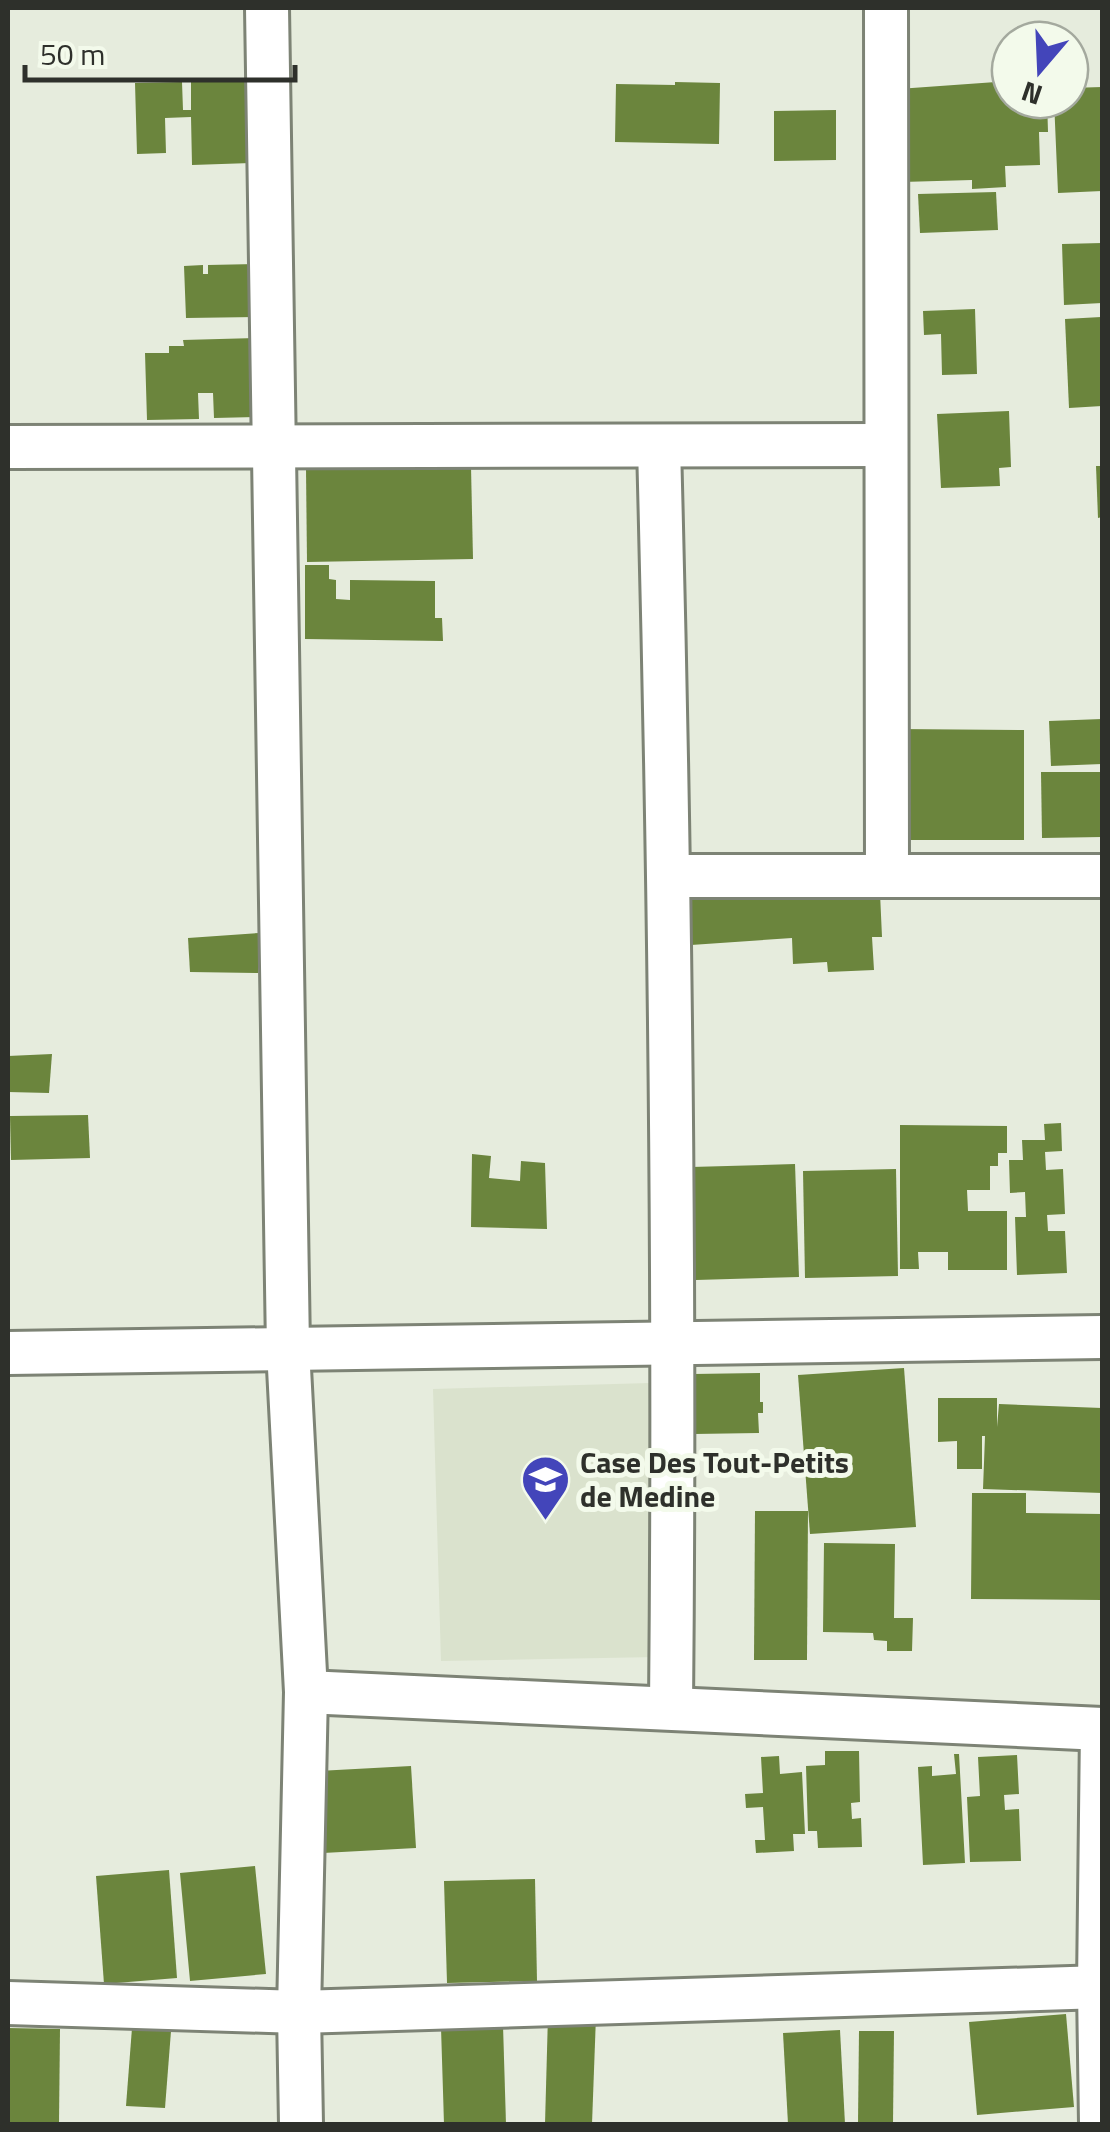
<svg xmlns="http://www.w3.org/2000/svg" width="1110" height="2132" viewBox="0 0 1110 2132" font-family="'Titillium Web',sans-serif">
<style>
.built{fill:#dae2cd}
.building{fill:#6b853d}
.lines{fill:none;stroke-linecap:round;stroke-linejoin:round}
.street-casing{stroke:#7d8375;stroke-width:48}
.street{stroke:#fff;stroke-width:42}
.labels{text-anchor:middle;stroke-width:10;stroke-linejoin:round;paint-order:stroke}
.poi-label{font-size:30px;font-weight:bold;fill:#2e302b;stroke:#f3faeb;text-anchor:start}
</style>
<rect width="100%" height="100%" fill="#e6ecdd"/>
<path class="built" d="M 650,1383 L 657,1657 L 441,1661 L 433,1389 Z"/>
<g class="building">
<path d="M 249,80 L 251,163 L 192,165 L 191,117 L 165,118 L 166,153 L 137,154 L 135,83 L 182,82 L 183,110 L 191,110 L 191,82 Z"/>
<path d="M 1010,81 L 1010,100 L 1047,100 L 1048,132 L 1039,132 L 1040,165 L 1005,166 L 1006,187 L 972,189 L 972,180 L 902,182 L 898,89 Z"/>
<path d="M 675,82 L 720,83 L 719,144 L 615,142 L 616,84 L 675,85 Z"/>
<path d="M 1102,87 L 1102,191 L 1058,193 L 1054,100 L 1070,100 L 1070,88 Z"/>
<path d="M 836,110 L 836,160 L 774,161 L 774,111 Z"/>
<path d="M 996,192 L 998,230 L 920,233 L 918,194 Z"/>
<path d="M 1102,243 L 1102,303 L 1064,305 L 1062,244 Z"/>
<path d="M 256,264 L 257,317 L 186,318 L 184,266 L 203,265 L 203,274 L 208,274 L 208,265 Z"/>
<path d="M 975,309 L 977,374 L 942,375 L 941,334 L 924,335 L 923,311 Z"/>
<path d="M 1101,317 L 1102,406 L 1069,408 L 1065,319 Z"/>
<path d="M 257,338 L 260,417 L 214,418 L 213,393 L 198,393 L 199,419 L 147,420 L 145,353 L 169,353 L 169,346 L 184,346 L 183,340 Z"/>
<path d="M 1009,411 L 1011,467 L 999,468 L 1000,486 L 941,488 L 937,414 Z"/>
<path d="M 471,466 L 473,559 L 307,562 L 306,469 Z"/>
<path d="M 1096,466 L 1102,466 L 1102,517 L 1098,518 Z"/>
<path d="M 305,565 L 329,565 L 329,579 L 336,580 L 336,599 L 350,600 L 350,580 L 435,581 L 435,618 L 442,618 L 443,641 L 305,639 Z"/>
<path d="M 1102,719 L 1102,764 L 1051,766 L 1049,721 Z"/>
<path d="M 897,729 L 1024,730 L 1024,840 L 898,840 Z"/>
<path d="M 1041,772 L 1102,772 L 1102,837 L 1042,838 Z"/>
<path d="M 788,892 L 880,893 L 882,937 L 872,937 L 874,970 L 828,972 L 827,962 L 793,964 L 792,938 L 691,945 L 687,899 Z"/>
<path d="M 259,933 L 258,973 L 190,972 L 188,938 Z"/>
<path d="M 52,1054 L 49,1093 L 8,1092 L 8,1056 Z"/>
<path d="M 88,1115 L 90,1158 L 11,1160 L 10,1116 Z"/>
<path d="M 1061,1123 L 1062,1151 L 1045,1152 L 1046,1170 L 1063,1169 L 1065,1214 L 1047,1215 L 1048,1231 L 1065,1231 L 1067,1273 L 1017,1275 L 1015,1217 L 1026,1217 L 1025,1192 L 1010,1193 L 1009,1160 L 1023,1160 L 1022,1140 L 1045,1140 L 1044,1124 Z"/>
<path d="M 900,1125 L 1007,1126 L 1007,1153 L 998,1153 L 998,1166 L 990,1166 L 990,1190 L 967,1190 L 968,1211 L 1007,1211 L 1007,1270 L 948,1270 L 948,1252 L 918,1252 L 919,1269 L 900,1269 Z"/>
<path d="M 472,1154 L 491,1156 L 489,1178 L 520,1181 L 521,1161 L 545,1163 L 547,1229 L 471,1227 Z"/>
<path d="M 795,1164 L 799,1277 L 696,1280 L 691,1167 Z"/>
<path d="M 896,1169 L 898,1276 L 805,1278 L 803,1171 Z"/>
<path d="M 904,1368 L 916,1527 L 810,1534 L 798,1375 Z"/>
<path d="M 760,1373 L 760,1402 L 763,1402 L 763,1413 L 758,1413 L 759,1433 L 694,1434 L 693,1374 Z"/>
<path d="M 938,1398 L 997,1398 L 997,1427 L 999,1404 L 1102,1408 L 1102,1493 L 983,1489 L 985,1436 L 982,1436 L 982,1469 L 957,1469 L 957,1441 L 938,1442 Z"/>
<path d="M 972,1493 L 1026,1493 L 1026,1513 L 1102,1514 L 1102,1600 L 971,1599 Z"/>
<path d="M 755,1511 L 808,1511 L 807,1660 L 754,1660 Z"/>
<path d="M 824,1543 L 895,1544 L 894,1618 L 913,1618 L 912,1651 L 887,1651 L 887,1641 L 874,1640 L 873,1633 L 823,1632 Z"/>
<path d="M 825,1751 L 859,1751 L 860,1802 L 851,1803 L 852,1819 L 861,1818 L 862,1847 L 818,1848 L 817,1831 L 808,1831 L 806,1766 L 825,1765 Z"/>
<path d="M 954,1754 L 959,1754 L 965,1863 L 923,1865 L 918,1767 L 932,1766 L 932,1776 L 956,1774 Z"/>
<path d="M 1017,1755 L 1019,1794 L 1004,1795 L 1005,1810 L 1019,1809 L 1021,1861 L 970,1862 L 967,1797 L 980,1796 L 978,1757 Z"/>
<path d="M 779,1756 L 780,1774 L 802,1772 L 805,1834 L 793,1834 L 794,1851 L 756,1853 L 755,1840 L 765,1840 L 763,1807 L 746,1808 L 745,1794 L 763,1793 L 761,1757 Z"/>
<path d="M 411,1766 L 416,1848 L 323,1853 L 318,1771 Z"/>
<path d="M 255,1866 L 266,1974 L 190,1981 L 180,1873 Z"/>
<path d="M 169,1870 L 177,1978 L 104,1984 L 96,1876 Z"/>
<path d="M 535,1879 L 537,1981 L 447,1983 L 444,1881 Z"/>
<path d="M 1066,2014 L 1074,2107 L 977,2115 L 969,2022 Z"/>
<path d="M 548,2015 L 596,2016 L 592,2124 L 545,2124 Z"/>
<path d="M 503,2025 L 506,2124 L 444,2124 L 441,2027 Z"/>
<path d="M 8,2028 L 60,2029 L 59,2124 L 8,2124 Z"/>
<path d="M 132,2028 L 171,2031 L 165,2108 L 126,2106 Z"/>
<path d="M 840,2030 L 845,2124 L 788,2124 L 783,2033 Z"/>
<path d="M 859,2031 L 894,2031 L 893,2124 L 858,2124 Z"/>
</g>
<g class="lines">
<defs>
<g id="street">
<path d="M 267,8 L 288,1349 L 306,1692 L 299,2012 L 301,2124"/>
<path d="M 886,8 L 887,876"/>
<path d="M 659,446 C 670,867 675,1287 671,1708"/>
<path d="M 8,447 L 886,445"/>
<path d="M 670,876 L 1102,876"/>
<path d="M 8,1353 L 1102,1337"/>
<path d="M 306,1692 L 1102,1729"/>
<path d="M 8,2003 L 299,2012 L 1102,1987"/>
<path d="M 1101,2124 L 1099,1987 L 1102,1729"/>
</g>
</defs>
<use href="#street" class="street-casing"/>
<use href="#street" class="street"/>
</g>
<defs>
<symbol id="school-pin" viewBox="-11 -11 22 30"><path d="M0 17L-7.5 6A9.5 9.5 0 1 1 7.5 6Z" fill="#4345ba" stroke="#f3faeb"/><path d="M0-5L7-2L0 1L-7-2ZM-4 1L0 2.5L4 1V4Q0 6-4 4Z" fill="#fff"/></symbol>
</defs>
<g fill-rule="evenodd">
<use href="#school-pin" x="518" y="1452" width="55" height="75"/>
</g>
<g class="labels">
<g class="poi-label">
<text x="580" y="1473">Case Des Tout-Petits<tspan x="580" dy="34">de Medine</tspan></text>
</g>
</g>
<rect width="1110" height="2132" fill="none" stroke="#2e302b" stroke-width="20"/>
<g transform="translate(1040 70) rotate(199)"><circle r="48" fill="#f3faeb" stroke="#a4a99e" stroke-width="2.5"/>
<path d="M0-8L18 38L0 25L-18 38Z" fill="#4345ba"/>
<text y="-15" font-size="28" font-weight="bold" text-anchor="middle" fill="#2e302b">N</text>
</g>
<path d="M25 65v15h270v-15" fill="none" stroke="#2e302b" stroke-width="5"/>
<text x="40" y="65" font-size="30" fill="#2e302b" stroke="#f3faeb" stroke-width="8" paint-order="stroke">50 m</text>
</svg>
